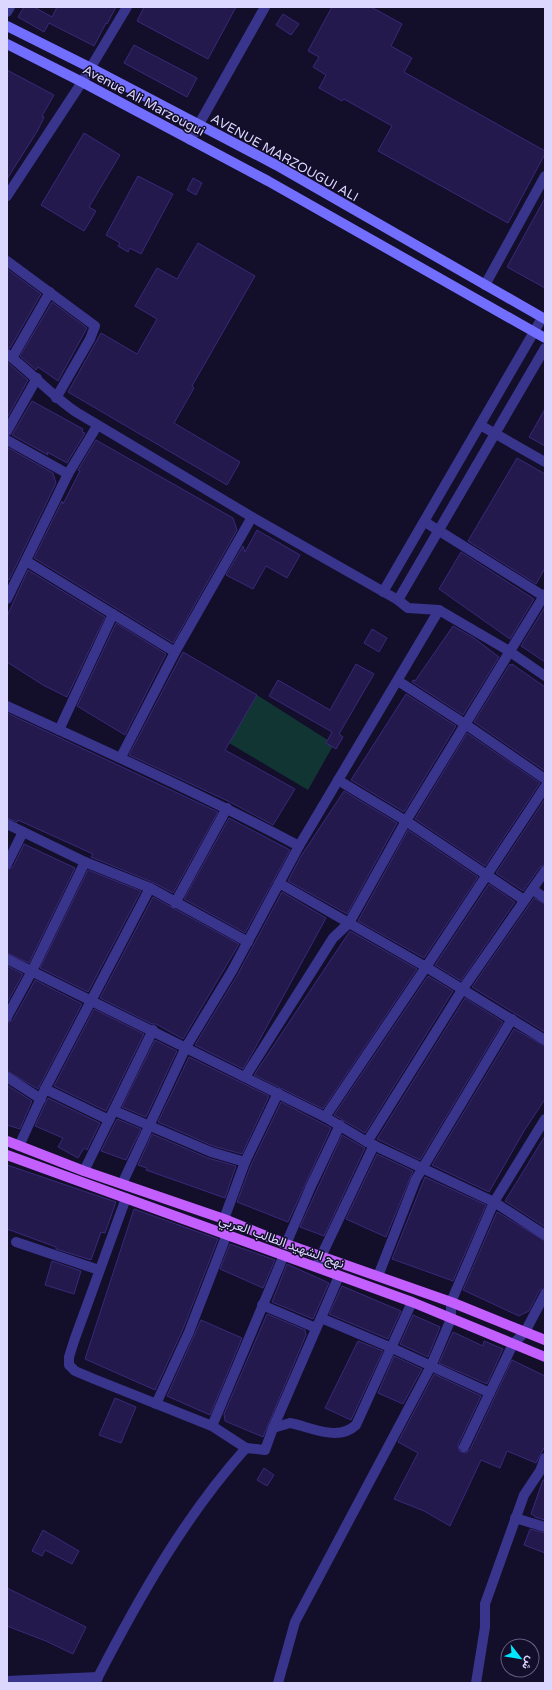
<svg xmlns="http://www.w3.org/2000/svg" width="552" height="1690" viewBox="0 0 552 1690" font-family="'Varela Round',Vazirmatn,sans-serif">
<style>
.green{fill:#113533}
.building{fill:#23194d;stroke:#39297a}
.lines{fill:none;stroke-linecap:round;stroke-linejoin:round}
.minor{stroke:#39358d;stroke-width:10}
.secondary{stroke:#726eff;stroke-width:10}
.primary{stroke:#c35eff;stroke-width:10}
.labels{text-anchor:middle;stroke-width:3;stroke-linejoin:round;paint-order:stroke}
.street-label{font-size:13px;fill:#dcd7ff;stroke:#130e2a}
</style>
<rect width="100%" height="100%" fill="#130e2a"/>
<path class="green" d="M 257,695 L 334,744 L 308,790 L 229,743 Z"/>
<g class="building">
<path d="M 24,7 L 34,7 L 52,17 L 57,7 L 116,7 L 107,24 L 106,23 L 94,46 L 49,23 L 44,32 L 18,17 Z"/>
<path d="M 144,7 L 236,7 L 208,59 L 137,21 Z"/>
<path d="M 332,7 L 371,7 L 402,24 L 391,46 L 412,58 L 404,72 L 545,151 L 545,154 L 508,223 L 378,151 L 392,126 L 344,99 L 342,101 L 319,88 L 326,75 L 313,67 L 319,57 L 308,51 Z"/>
<path d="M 283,14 L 299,24 L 291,35 L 276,25 Z"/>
<path d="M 134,45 L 197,78 L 187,97 L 124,63 Z"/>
<path d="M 7,70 L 54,95 L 42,116 L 44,117 L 38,130 L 7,179 Z"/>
<path d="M 84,133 L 120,155 L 89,207 L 96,211 L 84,231 L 41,205 Z"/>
<path d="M 138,176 L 173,194 L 141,254 L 130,248 L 128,252 L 118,246 L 120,243 L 106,235 Z"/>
<path d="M 193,178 L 202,183 L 196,195 L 187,190 Z"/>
<path d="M 545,198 L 545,288 L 507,267 Z"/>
<path d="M 198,243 L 255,276 L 192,386 L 194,388 L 174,423 L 240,462 L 227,485 L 68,392 L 101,333 L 137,354 L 157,319 L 135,306 L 157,268 L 177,279 Z"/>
<path d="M 7,269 L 41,294 L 10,348 L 7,348 Z"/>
<path d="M 52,302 L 87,328 L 58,381 L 38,367 L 36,370 L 20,356 Z"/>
<path d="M 7,362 L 28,380 L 7,418 Z"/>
<path d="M 32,401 L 83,429 L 82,432 L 85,433 L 67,463 L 47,452 L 48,455 L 12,435 Z"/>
<path d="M 545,409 L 545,446 L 529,437 Z"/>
<path d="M 96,440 L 233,518 L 237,530 L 173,643 L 34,558 L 62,501 L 63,504 L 80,471 L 78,470 Z"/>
<path d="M 7,447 L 53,473 L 56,483 L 9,580 L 7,578 Z"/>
<path d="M 517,458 L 545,474 L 545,568 L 536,584 L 468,541 Z"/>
<path d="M 257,530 L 300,555 L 287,578 L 266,566 L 253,589 L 226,575 L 243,546 L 245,552 Z"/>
<path d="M 461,552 L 534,599 L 510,639 L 439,589 Z"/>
<path d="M 28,570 L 105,617 L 67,697 L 43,685 L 7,662 L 7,616 Z"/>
<path d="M 545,607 L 545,662 L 521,646 Z"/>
<path d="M 116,623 L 166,654 L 125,735 L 77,706 Z"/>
<path d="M 453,626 L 474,638 L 499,657 L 463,715 L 412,682 L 413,680 L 415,681 Z"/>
<path d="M 372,629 L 387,638 L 379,652 L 364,643 Z"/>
<path d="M 183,652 L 257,695 L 225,750 L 295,789 L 273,825 L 230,802 L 129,755 Z"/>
<path d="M 356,664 L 374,674 L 339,734 L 343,737 L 336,749 L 326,743 L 332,732 L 269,696 L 278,680 L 330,710 Z"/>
<path d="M 510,664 L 512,666 L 512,664 L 545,687 L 545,771 L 474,722 Z"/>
<path d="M 406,694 L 456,726 L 404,812 L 351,780 Z"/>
<path d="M 7,713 L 218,812 L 173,893 L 152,882 L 91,857 L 93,854 L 18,820 L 17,822 L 7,818 Z"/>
<path d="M 467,733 L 540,783 L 485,866 L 415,819 Z"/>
<path d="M 344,791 L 397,823 L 347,914 L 288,881 L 301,856 Z"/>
<path d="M 545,799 L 545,865 L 540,867 L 523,891 L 496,873 Z"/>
<path d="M 229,818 L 290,850 L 245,933 L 184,899 Z"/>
<path d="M 408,830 L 478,877 L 424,958 L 358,921 Z"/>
<path d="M 24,844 L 75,868 L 29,963 L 7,953 L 7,870 L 13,867 Z"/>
<path d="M 88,870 L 141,891 L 88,992 L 40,968 Z"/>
<path d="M 489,884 L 515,902 L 461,981 L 435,965 Z"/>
<path d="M 282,892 L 326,918 L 254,1050 L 243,1069 L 195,1045 L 238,974 Z"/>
<path d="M 153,897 L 239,944 L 183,1039 L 156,1024 L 152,1024 L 100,998 Z"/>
<path d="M 534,898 L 545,904 L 545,1032 L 472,987 Z"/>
<path d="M 350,931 L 417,969 L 323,1109 L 254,1075 Z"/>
<path d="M 7,966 L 23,974 L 7,1003 Z"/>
<path d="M 428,976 L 453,991 L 365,1133 L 334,1115 Z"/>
<path d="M 35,980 L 82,1004 L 38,1089 L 7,1071 L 7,1023 L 13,1020 Z"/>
<path d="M 465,998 L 503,1022 L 420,1160 L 377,1139 Z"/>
<path d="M 94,1009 L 144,1034 L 106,1111 L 54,1086 Z"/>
<path d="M 514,1029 L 545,1046 L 545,1099 L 524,1131 L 489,1192 L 432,1165 Z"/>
<path d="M 155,1040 L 177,1051 L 146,1117 L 122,1107 Z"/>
<path d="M 189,1057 L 269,1096 L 242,1154 L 213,1146 L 158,1122 Z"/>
<path d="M 7,1085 L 32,1101 L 20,1129 L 7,1125 Z"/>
<path d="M 48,1098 L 100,1123 L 87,1150 L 84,1148 L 78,1158 L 58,1147 L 63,1138 L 35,1126 Z"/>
<path d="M 281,1102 L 331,1128 L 288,1222 L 237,1202 L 251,1165 Z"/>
<path d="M 117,1119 L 141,1129 L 126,1160 L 101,1151 Z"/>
<path d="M 152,1134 L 208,1158 L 236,1166 L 225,1198 L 146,1170 L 147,1168 L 138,1165 Z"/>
<path d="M 342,1135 L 365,1148 L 324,1236 L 300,1227 Z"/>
<path d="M 545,1136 L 545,1227 L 505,1201 Z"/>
<path d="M 377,1154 L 413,1171 L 386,1237 L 346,1219 Z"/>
<path d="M 7,1165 L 116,1202 L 105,1233 L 101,1232 L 91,1260 L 56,1249 L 56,1247 L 7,1229 Z"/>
<path d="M 425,1177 L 486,1205 L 453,1281 L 392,1259 Z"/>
<path d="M 134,1209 L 218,1239 L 183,1329 L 155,1390 L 85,1359 Z"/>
<path d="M 497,1212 L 545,1241 L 545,1288 L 539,1291 L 529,1311 L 519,1316 L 463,1290 Z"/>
<path d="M 230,1244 L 275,1260 L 263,1288 L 220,1269 Z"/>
<path d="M 52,1261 L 81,1271 L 74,1294 L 45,1285 Z"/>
<path d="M 287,1264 L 329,1283 L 313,1319 L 272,1302 Z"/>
<path d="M 342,1286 L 401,1311 L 388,1339 L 329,1314 Z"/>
<path d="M 267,1314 L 305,1330 L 306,1335 L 263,1437 L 225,1421 L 224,1414 Z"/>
<path d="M 413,1315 L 440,1327 L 428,1357 L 400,1344 Z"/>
<path d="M 201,1320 L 242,1338 L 210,1415 L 167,1396 Z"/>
<path d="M 453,1332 L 483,1346 L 484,1341 L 503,1349 L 487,1384 L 439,1363 Z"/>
<path d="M 358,1341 L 383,1351 L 351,1420 L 325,1408 Z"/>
<path d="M 394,1356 L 422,1369 L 403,1404 L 378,1393 Z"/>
<path d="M 512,1360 L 545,1376 L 545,1446 L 536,1463 L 507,1451 L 500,1468 L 481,1460 L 450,1526 L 424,1511 L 394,1499 L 418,1453 L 398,1442 L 434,1374 L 481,1396 L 458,1445 L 459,1451 L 465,1453 L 470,1450 Z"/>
<path d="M 115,1398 L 136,1407 L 121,1443 L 99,1435 Z"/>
<path d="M 264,1468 L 274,1475 L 267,1486 L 257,1480 Z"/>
<path d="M 543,1480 L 545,1480 L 545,1520 L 535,1517 L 535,1516 L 531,1514 Z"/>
<path d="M 530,1529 L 545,1533 L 545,1553 L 524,1545 Z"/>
<path d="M 43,1530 L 79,1551 L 72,1564 L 45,1550 L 42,1556 L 32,1551 Z"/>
<path d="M 7,1588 L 86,1627 L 73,1654 L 46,1641 L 7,1626 Z"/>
</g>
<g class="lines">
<g class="minor">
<path d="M 7,12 L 10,7"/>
<path d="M 190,140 L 265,7"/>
<path d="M 7,196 L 82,82 L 127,7"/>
<path d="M 7,261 L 95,326 L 90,339 L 56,398"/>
<path d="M 485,285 L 545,176"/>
<path d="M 7,354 C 31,372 51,395 76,412 L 252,517 L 398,600 L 408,608 L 439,610"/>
<path d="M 12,358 L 50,292"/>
<path d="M 480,425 L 545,462"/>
<path d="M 7,431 L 37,378"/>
<path d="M 7,440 L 68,474"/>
<path d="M 425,522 L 545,597"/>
<path d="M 26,561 L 175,652"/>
<path d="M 383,592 L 542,318"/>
<path d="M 7,599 L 68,474 L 97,426"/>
<path d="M 398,600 L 545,348"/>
<path d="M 398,681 L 465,724 L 545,779"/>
<path d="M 7,706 C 105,751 203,795 299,846"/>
<path d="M 59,730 L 113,614"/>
<path d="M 121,757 L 175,652 L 252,517"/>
<path d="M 338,780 L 406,821 L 524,900"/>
<path d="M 7,824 L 85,862 L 150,888 L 248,942"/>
<path d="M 7,864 L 23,832"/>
<path d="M 279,883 L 426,967 L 545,1040"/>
<path d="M 533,890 L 545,898"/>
<path d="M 175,903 L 227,808"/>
<path d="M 7,959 L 325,1117 L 367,1142 L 494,1202 L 545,1235"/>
<path d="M 7,1017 L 32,971 L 85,862"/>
<path d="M 7,1077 L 41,1099"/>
<path d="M 245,1077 L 333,938 L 349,923 L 406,821 L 545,594"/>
<path d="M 45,1089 L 109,1120"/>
<path d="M 115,1111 L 211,1152 L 245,1162"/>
<path d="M 325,1117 L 426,967 L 545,787"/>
<path d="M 367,1142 L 462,990 L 545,871"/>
<path d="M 19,1146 L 45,1089 L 150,888"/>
<path d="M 84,1171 L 153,1030"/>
<path d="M 122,1184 L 186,1047 L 232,971 L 299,846 L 439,610 L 509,651 L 545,676"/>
<path d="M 126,1198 L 74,1341 L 69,1357 L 69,1365 L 75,1371 L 94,1379 L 212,1426 L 246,1448"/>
<path d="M 224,1219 L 245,1162 L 278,1093"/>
<path d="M 16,1242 L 99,1270"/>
<path d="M 286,1244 L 311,1186 L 340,1125"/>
<path d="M 316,1267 L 374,1145"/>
<path d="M 378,1276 L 416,1179 L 512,1019"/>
<path d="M 262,1305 L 316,1328"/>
<path d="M 321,1318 L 392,1348 L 490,1393"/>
<path d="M 156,1404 L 189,1332 L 227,1234"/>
<path d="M 212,1426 L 284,1255"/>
<path d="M 273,1428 L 339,1276"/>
<path d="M 464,1447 L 513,1344 L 525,1332 L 545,1294"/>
<path d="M 515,1518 L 545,1527"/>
<path d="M 7,1681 L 98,1677"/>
<path d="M 96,1683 L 98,1677 C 140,1596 185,1516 246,1448 L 265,1450 L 273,1428 L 290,1423 C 311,1427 338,1442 356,1425 L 412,1302"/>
<path d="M 278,1683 L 295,1622 L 431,1366 L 451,1319 L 451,1302 L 494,1202 L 545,1119"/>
<path d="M 476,1683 L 485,1627 L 485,1604 L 524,1495 L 540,1471 L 545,1458"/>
</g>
<g class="secondary">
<path d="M 7,26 L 91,68 L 276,165 L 545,319"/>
<path d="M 7,44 L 82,82 L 268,181 L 545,338"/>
</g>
<g class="primary">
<path d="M 7,1141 L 84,1171 L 224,1219 L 286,1244 L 451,1302 L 545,1340"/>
<path d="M 7,1155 L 412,1302 L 545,1357"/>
</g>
</g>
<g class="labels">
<g class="street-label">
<text transform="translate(144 100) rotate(28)" y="5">Avenue Ali Marzougui</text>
<text transform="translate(285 157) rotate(29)" y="5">AVENUE MARZOUGUI ALI</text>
<text transform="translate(282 1241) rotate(20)" y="5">نهج الشهيد الطالب العربي</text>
</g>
</g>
<rect width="552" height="1690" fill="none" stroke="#dcd7ff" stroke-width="16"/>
<g transform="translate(520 1658) rotate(121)"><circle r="19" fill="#130e2a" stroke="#635e7f"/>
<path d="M0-3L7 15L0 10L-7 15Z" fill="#03e6ff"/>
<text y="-6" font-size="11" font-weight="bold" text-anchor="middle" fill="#dcd7ff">ش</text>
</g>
</svg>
